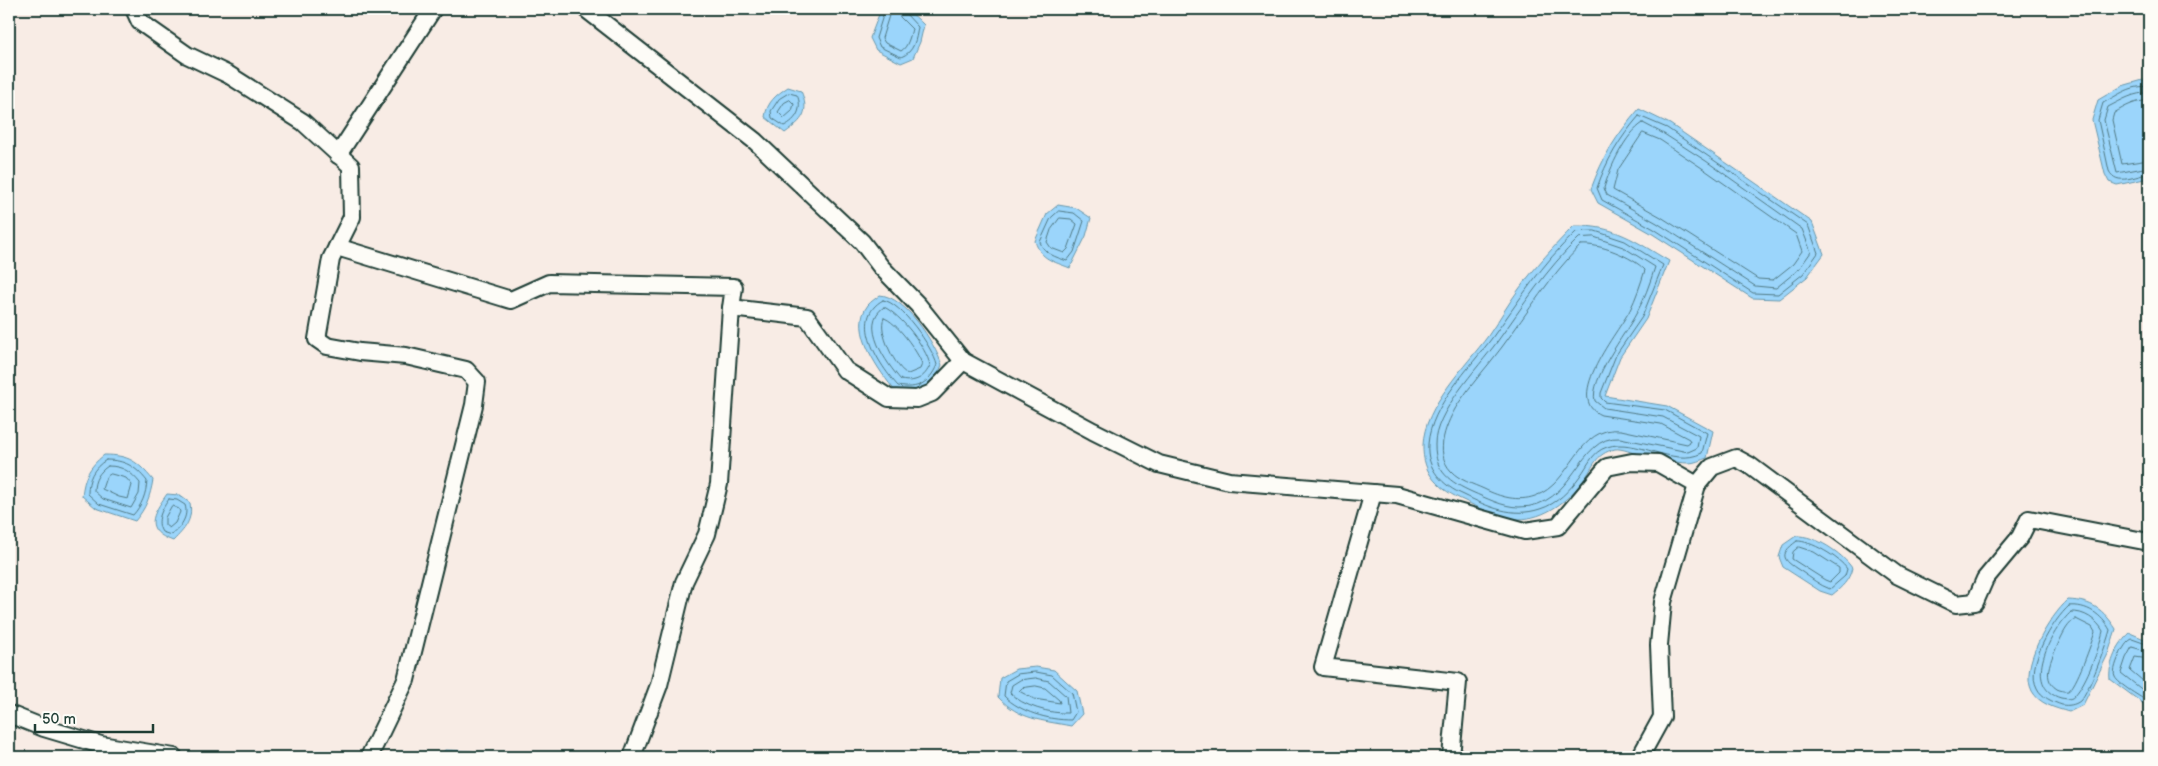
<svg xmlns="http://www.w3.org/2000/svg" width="2158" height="766" viewBox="0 0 2158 766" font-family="'Balsamiq Sans',sans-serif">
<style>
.water{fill:#9bd5fb;stroke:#6998ab}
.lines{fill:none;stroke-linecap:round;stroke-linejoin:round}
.shore{stroke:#517a84;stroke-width:1}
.street-casing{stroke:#1f3d34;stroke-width:20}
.street{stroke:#fdfcf7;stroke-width:16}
</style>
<rect width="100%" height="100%" fill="#f8ece5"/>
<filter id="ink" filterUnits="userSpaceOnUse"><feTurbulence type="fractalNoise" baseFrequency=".02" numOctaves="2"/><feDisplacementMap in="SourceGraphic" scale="10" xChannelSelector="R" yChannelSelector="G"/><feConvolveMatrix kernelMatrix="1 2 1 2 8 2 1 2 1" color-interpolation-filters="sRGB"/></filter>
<g filter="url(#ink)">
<g class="water">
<path d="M 881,9 C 906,9 906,7 924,25 L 920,42 L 913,58 L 901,63 L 876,50 L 870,38 Z"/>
<path d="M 2143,80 L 2149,82 L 2149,178 L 2117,185 L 2109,182 L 2105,174 L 2092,120 L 2098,100 L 2122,86 Z"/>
<path d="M 788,87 L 801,91 C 810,112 803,120 785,133 L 765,117 C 767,102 776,95 788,87 Z"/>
<path d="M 1639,109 L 1670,124 L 1812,222 L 1824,254 L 1807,277 L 1779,299 L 1752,298 L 1651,233 L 1598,203 L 1591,189 C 1603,156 1616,136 1639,109 Z"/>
<path d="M 1058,205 L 1076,208 L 1091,218 L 1086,236 L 1070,268 C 1053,261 1041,260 1035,241 L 1047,214 Z"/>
<path d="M 1574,226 C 1615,225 1635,241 1669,261 L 1646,319 L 1620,357 L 1605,396 L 1667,406 L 1713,431 L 1707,458 C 1701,460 1694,463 1689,463 C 1674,463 1655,458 1640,455 C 1633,453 1622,448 1615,449 C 1595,454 1594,466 1584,480 C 1569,500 1545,519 1518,519 C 1500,518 1481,509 1465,501 C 1440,490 1422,475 1423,445 C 1424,406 1466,366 1488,336 C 1499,320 1508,304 1519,289 C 1536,266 1554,246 1574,226 Z"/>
<path d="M 880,295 C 906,297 934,342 942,365 C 932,389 923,394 896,392 C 880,372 848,330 868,305 C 871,301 877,298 880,295 Z"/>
<path d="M 104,455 C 129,455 137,461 153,480 C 150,497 146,508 135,521 L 96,508 L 82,496 C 84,477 89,467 104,455 Z"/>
<path d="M 167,494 L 179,495 L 190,503 C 193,520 185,529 173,541 C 143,530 152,515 167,494 Z"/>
<path d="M 1796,536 C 1815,535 1842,553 1852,568 C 1849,581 1842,587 1832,595 L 1820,591 L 1783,567 L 1779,557 L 1783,545 Z"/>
<path d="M 2068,600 C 2092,601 2103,609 2116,629 L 2108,654 L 2083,705 L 2069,712 C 2055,708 2039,704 2032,691 C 2019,666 2050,616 2068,600 Z"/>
<path d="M 2130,633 L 2149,641 L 2149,708 L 2110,679 C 2108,664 2118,643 2130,633 Z"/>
<path d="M 1036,667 L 1054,670 L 1077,691 L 1082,714 L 1071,726 C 1041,720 1020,720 998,697 L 1000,678 L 1016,669 Z"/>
<path d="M 445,750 L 471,751 L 501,757 L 437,757 Z"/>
</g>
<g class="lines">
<g class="shore">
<path d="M 885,9 L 876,38 L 880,47 L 901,57 C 914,52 916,40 918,27 L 906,14 L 905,9"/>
<path d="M 891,9 L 882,38 L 885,43 L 901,51 C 908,47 910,36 912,29 L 900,17 L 898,9"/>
<path d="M 2149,87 C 2132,84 2118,95 2103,103 L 2098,120 L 2109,171 C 2117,187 2136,175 2149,174"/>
<path d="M 789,93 L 797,95 C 803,108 797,120 784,126 L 772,118 L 771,111 L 779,99 Z"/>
<path d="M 2149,93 C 2134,92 2122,100 2108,107 L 2104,120 L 2117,173 L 2149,167"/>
<path d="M 790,100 L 794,104 L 792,111 L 784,118 L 778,112 L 784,103 Z"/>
<path d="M 2149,101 C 2136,100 2126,106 2114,113 L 2112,120 L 2122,164 L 2149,160"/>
<path d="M 1639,116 L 1667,128 L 1808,225 L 1818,253 L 1803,274 L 1778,294 L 1753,293 L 1654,229 L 1602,200 L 1597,188 C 1606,161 1620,138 1639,116 Z"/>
<path d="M 1643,123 L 1664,134 L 1706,161 L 1802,229 L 1811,252 L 1799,269 L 1776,288 L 1755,286 L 1657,223 L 1607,195 L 1604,188 C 1610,168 1625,134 1643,123 Z"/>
<path d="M 1643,133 L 1660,140 L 1702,168 L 1796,234 L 1802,251 L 1793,264 L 1773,280 L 1758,279 L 1661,217 L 1613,190 L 1618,170 Z"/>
<path d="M 1059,211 L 1074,213 L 1084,221 L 1074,252 L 1067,261 C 1056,257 1044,254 1040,242 L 1051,218 Z"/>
<path d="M 1060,218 L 1071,219 L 1077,224 L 1068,249 L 1064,253 L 1051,248 L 1047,242 L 1051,230 Z"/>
<path d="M 1595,231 L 1625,241 L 1663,265 L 1642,317 L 1616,355 L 1601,393 L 1601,398 L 1605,402 L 1665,410 L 1707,433 L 1702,453 C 1673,468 1636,437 1607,447 C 1592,452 1589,464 1580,476 C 1570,490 1557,504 1540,509 C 1513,518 1488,507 1464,495 C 1443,486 1426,469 1428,444 C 1431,405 1470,368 1492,338 C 1519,301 1542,263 1576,232 Z"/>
<path d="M 1594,237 L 1623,247 L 1655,267 C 1650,283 1644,300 1636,314 C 1626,333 1589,380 1595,401 L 1604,408 L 1663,417 L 1699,436 L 1697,448 L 1688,452 L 1620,438 C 1577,435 1575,508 1519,507 C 1503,507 1486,498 1472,492 C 1450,482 1435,472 1435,445 C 1434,413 1478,368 1497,342 C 1523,306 1546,269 1579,238 Z"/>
<path d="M 1581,245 C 1599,243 1633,257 1645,270 C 1641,283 1636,298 1630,310 C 1619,331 1562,399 1601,415 L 1661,424 L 1689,439 L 1690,442 L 1687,444 L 1621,430 C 1577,425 1572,484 1535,496 C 1518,502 1500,497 1484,489 C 1473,484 1459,480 1451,471 C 1433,452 1447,422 1458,404 C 1471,384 1488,366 1502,347 C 1528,312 1550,276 1581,245 Z"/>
<path d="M 883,300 C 901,302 933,348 937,365 C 929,383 918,390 898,386 C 880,366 848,319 883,300 Z"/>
<path d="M 884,307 C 901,315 926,347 930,365 C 925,378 915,383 901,380 C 887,364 858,324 884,307 Z"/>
<path d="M 884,318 C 896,321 918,352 922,364 L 920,369 L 908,374 C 896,370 877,330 884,318 Z"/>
<path d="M 106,460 C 125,460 135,466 147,481 C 146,494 142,505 133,515 L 99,504 L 88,494 C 88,479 93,468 106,460 Z"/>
<path d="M 108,466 C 123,466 131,472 140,483 L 139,494 L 131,508 L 103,499 L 94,491 C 94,480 99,472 108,466 Z"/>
<path d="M 111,474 L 126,478 L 132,485 L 128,499 L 119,497 L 102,489 L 106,477 Z"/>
<path d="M 169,499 L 177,500 L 185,505 C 189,517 180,528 171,535 L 162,532 C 155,521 162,509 169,499 Z"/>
<path d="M 172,506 L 179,509 L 180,512 L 175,523 L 169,528 L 165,525 L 165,518 Z"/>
<path d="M 1797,541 C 1810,540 1840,558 1847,569 L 1845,576 L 1830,589 C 1819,585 1811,578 1802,572 C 1785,561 1776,556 1797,541 Z"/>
<path d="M 1799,547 L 1814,552 L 1839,568 L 1839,573 L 1830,582 L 1825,580 L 1792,559 L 1793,552 Z"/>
<path d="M 2069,606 C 2087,604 2102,615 2110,630 C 2106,645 2090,690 2080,701 C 2075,705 2068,706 2062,705 C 2053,702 2041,697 2037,688 C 2025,666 2053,620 2069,606 Z"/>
<path d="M 2071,612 C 2084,611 2097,620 2103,631 C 2099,648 2087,682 2075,695 C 2072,700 2067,699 2061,698 C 2021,687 2051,630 2071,612 Z"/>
<path d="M 2076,619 L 2092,627 L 2095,632 C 2092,641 2076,688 2068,691 C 2065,692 2059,690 2057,689 C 2039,678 2054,654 2060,640 C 2064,632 2068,623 2076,619 Z"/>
<path d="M 2149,645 L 2132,639 C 2126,642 2123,649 2120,654 C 2118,659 2112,672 2115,677 C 2118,684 2142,698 2149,702"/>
<path d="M 2149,652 L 2132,647 L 2126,658 L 2121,673 L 2149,695"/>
<path d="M 2149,659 L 2135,657 L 2130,670 L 2149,686"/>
<path d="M 1036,672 L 1052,675 L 1072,693 L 1076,712 L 1071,720 C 1048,720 1020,712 1004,696 L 1006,681 L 1018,674 Z"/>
<path d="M 1036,678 L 1049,681 L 1066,696 L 1068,713 C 1051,714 1022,706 1010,693 L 1012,685 L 1020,680 Z"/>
<path d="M 1036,686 L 1045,688 L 1059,700 L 1060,703 L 1034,699 L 1019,691 L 1022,688 Z"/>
</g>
<defs>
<g id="street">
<path d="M 134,9 L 140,22 L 187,55 L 229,75 L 303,122 L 351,166 L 352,217 L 331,259 L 317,339 L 327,346 L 360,352 L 406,356 L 466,370 L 477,382 L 474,405 L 406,680 L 369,757"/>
<path d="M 586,9 L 755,141 L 862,242 L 881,267 L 918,305 L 963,361 L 1093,431 L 1159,464 L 1229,481 L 1397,495 L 1525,531 L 1558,526 L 1607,467 L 1632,462 L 1658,463 L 1697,485 L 1663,602 L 1659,645 L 1662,717 L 1640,757"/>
<path d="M 338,155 L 433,9"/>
<path d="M 337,247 L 511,300 L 549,283 L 734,287 L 731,308"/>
<path d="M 1697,485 L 1712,467 L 1736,458 L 1749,465 L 1897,575 L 1956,604 L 1975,602 L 1985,579 L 2020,537 L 2029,519 L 2149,542"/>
<path d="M 1373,493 L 1323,667 L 1458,682 L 1451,757"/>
<path d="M 9,714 L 44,728 L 101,745 L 174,757"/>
<path d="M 632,757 L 659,685 L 684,582 L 707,534 L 719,484 L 731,308 L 807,317 L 845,370 L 889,398 L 917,399 L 932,393 L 963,361"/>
</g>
</defs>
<use href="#street" class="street-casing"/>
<use href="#street" class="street"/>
</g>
</g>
<rect width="2158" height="766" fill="none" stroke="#fdfcf7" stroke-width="30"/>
<rect x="15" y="15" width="2128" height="736" fill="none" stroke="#1f3d34" stroke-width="2" filter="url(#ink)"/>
<path d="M35 724v8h118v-8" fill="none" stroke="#1f3d34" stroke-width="2.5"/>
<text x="42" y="724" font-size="15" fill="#1f3d34" stroke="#fdfcf7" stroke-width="4" paint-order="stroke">50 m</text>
</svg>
